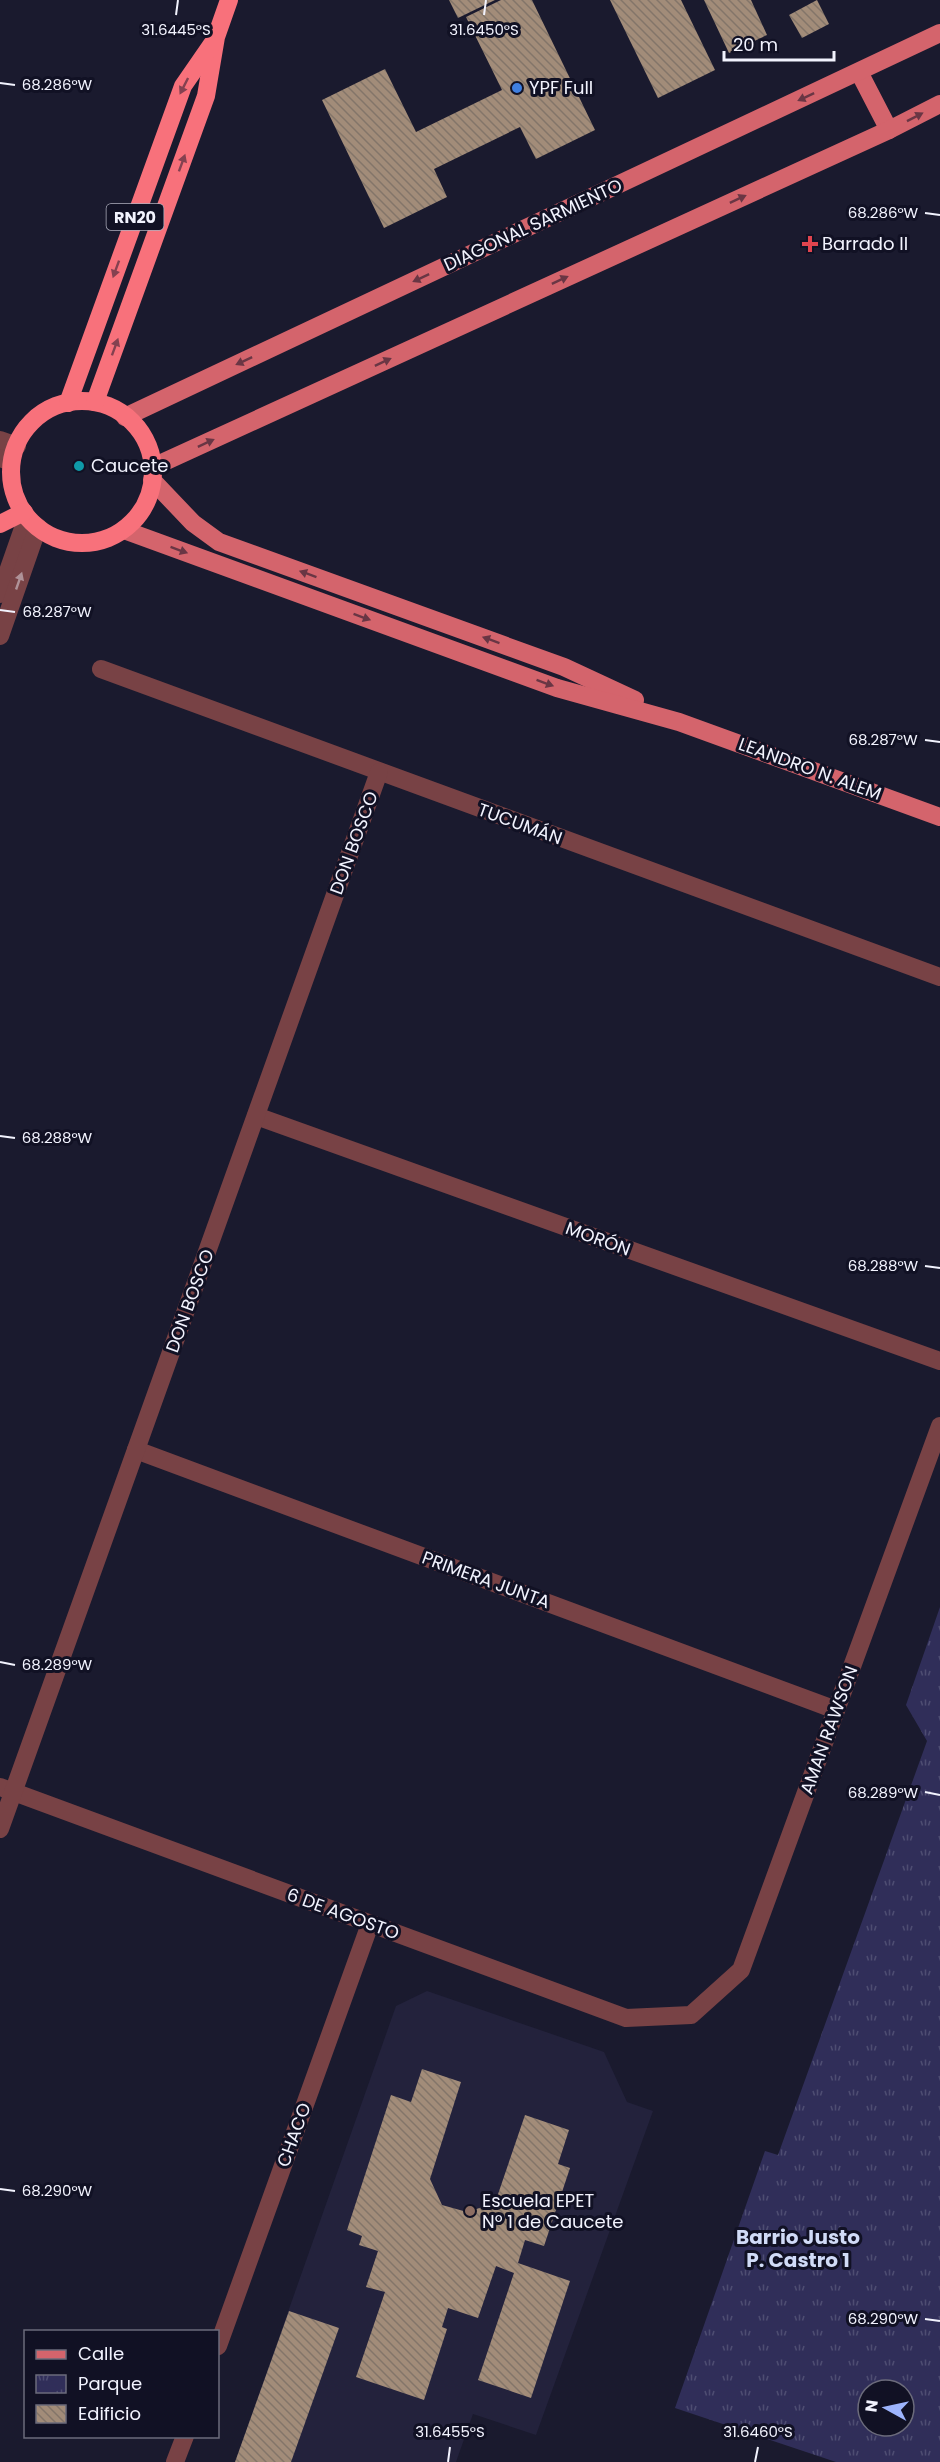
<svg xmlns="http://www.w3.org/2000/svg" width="940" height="2462" viewBox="0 0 940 2462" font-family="Poppins,sans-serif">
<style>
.built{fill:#23223c}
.park{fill:url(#park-tufts);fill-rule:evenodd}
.building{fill:url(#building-back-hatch)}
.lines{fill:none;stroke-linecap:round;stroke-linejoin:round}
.minor{stroke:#784245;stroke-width:18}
.major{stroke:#d4646c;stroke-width:18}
.highway{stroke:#f8717b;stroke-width:18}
.oneway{fill:#844150}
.oneway2{fill:#693644}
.oneway3{fill:#af9298}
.ticks{fill:none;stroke:#f2f3fe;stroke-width:2}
.shop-dot{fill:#3f7fe0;stroke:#111124;stroke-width:2}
.health-dot{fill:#e0444e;stroke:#111124;stroke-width:2}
.culture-dot{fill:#0f9aa8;stroke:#111124;stroke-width:2}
.education-dot{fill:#8d6e63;stroke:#111124;stroke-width:2}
.labels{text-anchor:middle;stroke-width:6;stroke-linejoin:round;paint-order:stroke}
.shield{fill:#111124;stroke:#aeafbd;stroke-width:1.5}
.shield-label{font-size:16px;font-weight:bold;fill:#f2f3fe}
.poi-label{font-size:18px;fill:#f2f3fe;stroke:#111124;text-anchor:start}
.street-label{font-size:18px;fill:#f2f3fe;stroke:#111124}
.neighbourhood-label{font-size:20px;font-weight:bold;fill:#d1dbf7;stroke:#111124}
.ticks-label{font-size:15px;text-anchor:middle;fill:#f2f3fe;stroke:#111124;stroke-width:6;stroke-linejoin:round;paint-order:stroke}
</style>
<defs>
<pattern id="park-tufts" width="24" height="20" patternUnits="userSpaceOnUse" patternTransform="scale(1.5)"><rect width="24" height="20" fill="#302e59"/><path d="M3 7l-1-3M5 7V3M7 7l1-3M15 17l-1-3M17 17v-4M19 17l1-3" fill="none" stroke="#4e4d72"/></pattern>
<pattern id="building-back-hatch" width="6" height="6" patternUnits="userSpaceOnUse" patternTransform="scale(1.5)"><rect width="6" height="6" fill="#a28c79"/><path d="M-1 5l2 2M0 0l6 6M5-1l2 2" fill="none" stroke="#837569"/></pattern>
</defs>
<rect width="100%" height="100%" fill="#1a1a2e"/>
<path class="built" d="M 427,1991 L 604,2052 L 627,2102 L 653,2111 L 536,2435 L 473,2414 L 456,2462 L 235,2462 L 396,2006 Z"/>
<path class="park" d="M 940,1607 L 940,2462 L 836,2462 L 675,2408 L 765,2151 L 778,2155 L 927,1741 L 906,1705 ZM 868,2390 L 904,2390 L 904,2426 L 868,2426 Z"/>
<g class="building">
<path d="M 449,0 L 495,0 L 458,18 Z"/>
<path d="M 501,0 L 532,0 L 595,130 L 536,159 L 520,127 L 434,169 L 447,197 L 384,228 L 322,100 L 385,69 L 416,132 L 502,90 L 466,17 Z"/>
<path d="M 610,0 L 681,0 L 715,70 L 658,98 Z"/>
<path d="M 704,0 L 751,0 L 767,35 L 729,53 Z"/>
<path d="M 817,0 L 829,24 L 802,38 L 789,15 Z"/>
<path d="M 422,2069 L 461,2082 L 430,2179 L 442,2205 L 467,2212 L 495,2203 L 525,2115 L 569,2130 L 558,2164 L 570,2168 L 544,2246 L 525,2240 L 518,2263 L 570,2281 L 531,2398 L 478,2380 L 514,2273 L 496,2266 L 478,2318 L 448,2308 L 442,2327 L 447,2329 L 424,2400 L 356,2377 L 385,2292 L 366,2287 L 378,2251 L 359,2245 L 362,2236 L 347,2230 L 391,2095 L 411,2102 Z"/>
<path d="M 289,2311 L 339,2328 L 291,2462 L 235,2462 Z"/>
</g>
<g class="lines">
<g class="minor">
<path d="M 0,440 L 17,446"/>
<path d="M 0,458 L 11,462"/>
<path d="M 0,594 L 27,517"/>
<path d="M 0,636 L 38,527"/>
<path d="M 101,669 L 940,977"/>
<path d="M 256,1116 L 940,1361"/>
<path d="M 136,1450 L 836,1710"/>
<path d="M 0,1787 L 626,2018 L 691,2015 L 741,1970 L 940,1426"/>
<path d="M 0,1829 L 379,772"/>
<path d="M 218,2346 L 370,1924"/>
<path d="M 175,2462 L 185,2436"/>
</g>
<g class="major">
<path d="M 859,72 L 889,130"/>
<path d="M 125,417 L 940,33"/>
<path d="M 153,467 L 889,130 L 940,104"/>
<path d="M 152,480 L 193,523 L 219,542 L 564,667 L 635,700"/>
<path d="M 124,530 L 557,688 L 679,722 L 940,817"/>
</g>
<g class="highway">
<circle cx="82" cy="472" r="71"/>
<path d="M 95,402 L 206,96 L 216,37 L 229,0"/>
<path d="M 68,403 L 183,86 L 212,44"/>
<path d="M 0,524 L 24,512"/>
</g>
</g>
<defs><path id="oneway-solid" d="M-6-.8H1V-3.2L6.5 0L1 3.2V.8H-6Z" transform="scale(1.5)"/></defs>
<g class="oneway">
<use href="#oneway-solid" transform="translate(184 86) rotate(117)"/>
<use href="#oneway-solid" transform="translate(182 163) rotate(-70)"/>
<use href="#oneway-solid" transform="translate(116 269) rotate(110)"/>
<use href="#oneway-solid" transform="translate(115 347) rotate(-70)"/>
</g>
<g class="oneway2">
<use href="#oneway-solid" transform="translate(806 97) rotate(155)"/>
<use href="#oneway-solid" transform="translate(915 117) rotate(-27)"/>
<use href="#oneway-solid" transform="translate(738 199) rotate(-25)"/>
<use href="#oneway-solid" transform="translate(421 278) rotate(155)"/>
<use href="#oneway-solid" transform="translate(560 280) rotate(-25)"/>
<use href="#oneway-solid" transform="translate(244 361) rotate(155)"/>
<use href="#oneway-solid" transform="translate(383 362) rotate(-25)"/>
<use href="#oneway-solid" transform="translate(206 443) rotate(-25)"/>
<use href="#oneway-solid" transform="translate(179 550) rotate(20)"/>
<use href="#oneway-solid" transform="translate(308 574) rotate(-160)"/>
<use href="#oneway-solid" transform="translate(362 617) rotate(20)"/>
<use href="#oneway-solid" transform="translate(491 640) rotate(-160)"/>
<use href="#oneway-solid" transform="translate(545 683) rotate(20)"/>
</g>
<use class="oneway3" href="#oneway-solid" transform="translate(19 581) rotate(-71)"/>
<path class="ticks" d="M 176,15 L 178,0M 484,15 L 486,0M 0,83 L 15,85M 925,213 L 940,215M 0,610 L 15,612M 925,740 L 940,742M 0,1136 L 15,1138M 925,1266 L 940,1268M 0,1662 L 15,1665M 925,1792 L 940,1795M 0,2189 L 15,2191M 925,2319 L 940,2321M 448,2462 L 450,2447M 755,2462 L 758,2447"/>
<circle class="shop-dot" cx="517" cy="88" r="6"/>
<path class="health-dot" d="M807 235h6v6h6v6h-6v6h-6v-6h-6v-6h6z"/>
<circle class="culture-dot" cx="79" cy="466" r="6"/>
<circle class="education-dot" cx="470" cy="2211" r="6"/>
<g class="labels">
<rect class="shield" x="106.5" y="204" width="57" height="26" rx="4.5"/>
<g class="shield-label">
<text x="135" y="223">RN20</text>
</g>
<g class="poi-label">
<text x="529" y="94">YPF Full</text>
<text x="822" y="250">Barrado II</text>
<text x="91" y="472">Caucete</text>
<text x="482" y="2207">Escuela EPET<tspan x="482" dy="21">Nº 1 de Caucete</tspan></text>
</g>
<g class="street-label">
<text transform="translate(533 225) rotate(-25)" y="6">DIAGONAL SARMIENTO</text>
<text transform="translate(810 769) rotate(20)" y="6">LEANDRO N. ALEM</text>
<text transform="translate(520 824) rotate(20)" y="6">TUCUMÁN</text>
<text transform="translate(354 843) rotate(-70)" y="6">DON BOSCO</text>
<text transform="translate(598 1239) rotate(20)" y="6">MORÓN</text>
<text transform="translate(190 1301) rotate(-70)" y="6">DON BOSCO</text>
<text transform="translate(486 1580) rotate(20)" y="6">PRIMERA JUNTA</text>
<text transform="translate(829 1730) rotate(-70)" y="6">AMAN RAWSON</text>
<text transform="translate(343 1914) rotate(20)" y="6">6 DE AGOSTO</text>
<text transform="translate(294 2135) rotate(-70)" y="6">CHACO</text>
</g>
<g class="neighbourhood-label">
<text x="798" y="2244">Barrio Justo<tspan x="798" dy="23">P. Castro 1</tspan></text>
</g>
</g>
<g class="ticks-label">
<text x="176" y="35">31.6445°S</text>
<text x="484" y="35">31.6450°S</text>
<text x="57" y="90">68.286°W</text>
<text x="883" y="218">68.286°W</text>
<text x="57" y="617">68.287°W</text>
<text x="883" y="745">68.287°W</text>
<text x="57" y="1143">68.288°W</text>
<text x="883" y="1271">68.288°W</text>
<text x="57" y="1670">68.289°W</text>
<text x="883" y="1798">68.289°W</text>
<text x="57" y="2196">68.290°W</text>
<text x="883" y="2324">68.290°W</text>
<text x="450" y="2437">31.6455°S</text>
<text x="758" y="2437">31.6460°S</text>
</g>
<rect x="24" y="2330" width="195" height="108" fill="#111124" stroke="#6b6b7b" stroke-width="1.5"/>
<rect x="36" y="2350" width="30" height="9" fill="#d4646c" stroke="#6b6b7b" stroke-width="1.5"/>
<text x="78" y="2360" font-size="18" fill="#f2f3fe">Calle</text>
<rect x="36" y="2375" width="30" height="18" fill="url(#park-tufts)" stroke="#6b6b7b" stroke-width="1.5"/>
<text x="78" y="2390" font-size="18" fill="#f2f3fe">Parque</text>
<rect x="36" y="2405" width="30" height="18" fill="url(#building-back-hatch)" stroke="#6b6b7b" stroke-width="1.5"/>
<text x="78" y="2420" font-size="18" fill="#f2f3fe">Edificio</text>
<g transform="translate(886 2408) rotate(278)"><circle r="28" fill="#111124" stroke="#6b6b7b" stroke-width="1.5"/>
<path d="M0-4.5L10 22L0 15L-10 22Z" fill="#9db4fd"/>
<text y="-9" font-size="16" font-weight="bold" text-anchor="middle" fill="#f2f3fe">N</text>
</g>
<path d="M724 51v9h110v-9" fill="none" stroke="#f2f3fe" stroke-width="3"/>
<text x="733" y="51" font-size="18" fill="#f2f3fe" stroke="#111124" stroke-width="4.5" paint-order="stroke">20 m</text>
</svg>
